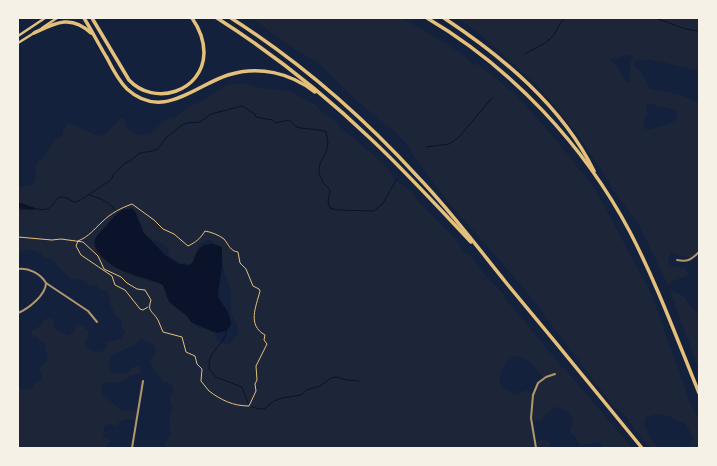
<svg xmlns="http://www.w3.org/2000/svg" width="717" height="466" viewBox="0 0 717 466" font-family="Barlow,sans-serif">
<style>
.green{fill:#1d2539;fill-rule:evenodd}
.water{fill:#0b132b}
.lines{fill:none;stroke-linecap:round;stroke-linejoin:round}
.stream{stroke:#0b132b;stroke-width:1}
.path{stroke:#e5c07b;stroke-width:1}
.minor{stroke:#b1986c;stroke-width:2}
.secondary{stroke:#e5c07b;stroke-width:2.5}
.motorway{stroke:#e5c07b;stroke-width:3.5}
</style>
<rect width="100%" height="100%" fill="#14213d"/>
<g class="green">
<path d="M 252,18 L 402,18 L 437,38 L 465,56 L 473,65 L 475,62 L 515,94 L 557,141 L 595,189 L 646,284 L 651,293 L 688,397 L 693,409 L 699,417 L 699,448 L 690,448 L 693,437 L 685,424 L 671,417 L 659,414 L 646,417 C 641,427 652,441 658,448 L 651,448 L 636,431 L 626,416 L 612,405 L 524,288 L 448,202 L 411,152 L 412,150 L 397,134 L 357,101 L 317,62 L 293,48 Z"/>
<path d="M 458,18 L 699,18 L 699,71 L 649,59 L 635,61 L 634,66 C 644,71 644,82 651,89 L 681,95 L 699,103 L 699,252 C 689,262 683,256 671,252 L 668,260 L 670,266 L 685,268 L 689,275 L 673,281 L 668,285 L 639,225 L 613,190 L 610,183 L 578,135 L 538,86 L 481,35 ZM 629,54 L 633,56 C 627,67 633,74 628,83 L 626,82 L 617,66 L 609,60 ZM 646,103 L 651,105 L 652,103 L 658,107 L 663,107 L 676,110 L 678,117 C 672,125 657,128 648,130 L 645,128 L 643,124 L 647,113 Z"/>
<path d="M 244,83 L 260,88 L 289,91 L 316,105 L 323,113 L 336,122 L 342,129 L 351,136 L 386,166 L 394,179 L 412,192 L 418,201 L 457,240 L 462,251 L 472,257 L 475,261 L 487,278 L 496,286 L 504,295 L 507,303 L 510,304 L 554,357 L 562,368 L 563,367 L 632,448 L 604,448 L 598,442 C 592,444 586,444 580,446 C 578,439 575,436 569,432 L 572,426 L 573,420 C 569,412 565,409 556,407 L 545,415 L 541,420 L 532,421 L 532,427 L 536,441 L 546,440 L 550,443 L 549,448 L 167,448 L 165,443 L 171,436 L 169,418 L 172,407 L 170,402 L 170,396 L 174,393 C 174,386 172,382 164,382 C 157,375 153,370 150,361 L 156,353 L 155,346 L 145,340 L 140,339 L 135,345 L 133,345 L 111,356 L 110,359 L 108,368 C 110,370 111,372 114,373 C 117,375 128,372 131,370 L 131,368 L 140,365 L 141,373 L 129,376 L 126,379 L 117,383 L 104,382 L 101,386 L 103,395 L 122,411 L 130,410 L 138,411 L 137,420 C 128,418 120,418 116,427 C 107,420 101,427 104,437 L 110,440 L 106,448 L 18,448 L 18,386 L 23,390 L 32,388 L 36,382 L 41,380 L 42,376 L 39,369 L 42,364 L 46,362 C 50,354 44,351 45,344 L 35,336 L 30,338 L 32,334 L 31,331 L 40,326 L 45,319 L 53,318 L 54,328 L 67,336 L 73,333 L 78,323 L 89,331 C 88,337 84,341 85,346 C 91,352 99,354 106,349 L 108,341 L 114,341 L 122,338 L 125,332 L 121,327 L 122,321 L 115,316 L 112,308 L 109,302 L 110,299 L 107,290 L 101,290 L 96,285 L 90,285 C 85,281 80,276 73,280 C 69,276 66,274 62,271 C 55,265 55,257 44,258 C 40,249 26,248 19,253 L 18,252 L 18,211 L 19,212 L 28,208 L 18,203 L 18,187 L 33,185 L 36,176 L 35,167 L 39,161 L 44,157 L 46,152 L 51,147 L 54,140 L 63,135 L 63,131 L 68,123 L 99,136 L 105,134 L 121,118 L 124,119 L 127,128 L 138,135 L 152,133 L 166,119 L 176,117 L 188,107 L 204,100 L 227,85 ZM 125,208 L 131,212 L 143,227 L 144,230 L 141,234 L 163,244 L 169,249 L 168,255 C 174,260 185,265 192,264 C 199,254 195,240 210,240 L 219,247 L 222,255 L 223,266 L 231,291 L 231,313 L 238,327 L 238,334 L 230,344 L 221,344 L 216,339 L 215,332 L 210,329 L 199,328 L 191,322 L 186,315 L 169,302 L 163,285 L 156,282 L 139,278 L 113,267 L 94,241 C 98,233 117,213 125,208 ZM 514,356 C 530,359 534,366 544,379 L 537,384 L 533,394 L 525,390 L 518,395 C 509,393 504,389 499,381 C 501,371 505,361 514,356 Z"/>
<path d="M 670,291 C 687,293 687,306 699,314 L 699,370 Z"/>
</g>
<g class="water">
<path d="M 18,202 L 38,209 L 30,210 L 18,208 Z"/>
<path d="M 132,208 L 136,213 L 143,232 L 165,255 L 179,264 L 189,265 L 193,262 C 197,245 207,240 222,247 L 222,266 L 218,294 L 219,299 L 228,312 L 231,323 L 230,327 L 226,331 L 216,333 L 191,322 L 186,315 L 169,302 L 163,285 C 139,274 116,275 98,252 C 92,244 94,238 101,231 C 107,226 113,217 118,213 C 121,210 128,209 132,208 Z"/>
</g>
<g class="lines">
<g class="stream">
<path d="M 655,18 L 686,29 L 699,31"/>
<path d="M 525,54 C 533,48 543,46 550,39 C 557,33 558,23 565,18"/>
<path d="M 426,147 L 449,144 L 459,137 L 492,98"/>
<path d="M 89,195 C 96,197 102,199 108,203 C 112,206 114,210 118,212"/>
<path d="M 38,209 C 59,215 50,186 74,202 L 79,201 L 111,180 L 114,174 L 125,163 L 130,161 L 140,153 L 153,151 L 158,149 L 166,138 L 182,125 L 187,123 L 200,122 L 211,114 L 242,106 L 255,114 L 256,117 L 272,120 L 276,123 L 289,120 C 292,122 294,125 297,127 C 306,130 317,128 326,132 C 327,137 329,143 327,148 C 324,161 314,165 322,180 C 324,184 327,187 330,190 L 328,201 L 330,208 L 337,210 L 374,211 L 383,203 L 397,179"/>
<path d="M 226,331 C 226,345 207,349 209,369 L 216,377 L 242,387 C 248,401 245,408 264,409 L 274,401 L 282,398 L 301,395 L 307,390 L 320,386 L 331,378 L 336,377 L 346,380 L 359,381"/>
</g>
<g class="path">
<path d="M 18,237 L 52,240 L 61,239 L 83,242 L 98,256 L 104,269 L 121,277 L 127,283 L 137,289 L 145,290 L 151,300 C 147,312 152,310 158,320 C 160,324 161,328 163,332 L 182,337 L 186,352 L 195,356 L 197,364 L 202,369 L 201,381 C 204,384 206,388 209,391 C 221,400 233,406 249,406 L 256,391 L 255,384 L 257,380 L 256,366 L 267,344 L 264,340 L 265,335 C 247,325 256,307 260,291 L 259,289 L 253,286 L 246,269 L 240,263 L 238,252 C 230,251 229,245 224,239 C 219,235 211,232 205,231 C 200,239 196,242 188,246 L 174,234 L 163,229 L 154,220 L 132,204 C 121,208 111,213 102,222 C 93,230 90,236 78,241"/>
<path d="M 78,241 L 76,246 L 81,255 L 112,276 L 115,285 L 125,290 L 140,309 L 143,310 L 148,307"/>
</g>
<g class="minor">
<path d="M 677,260 C 688,262 691,260 699,252"/>
<path d="M 18,269 C 28,267 41,274 46,283 L 88,311 L 97,322"/>
<path d="M 18,313 C 28,309 46,295 46,283"/>
<path d="M 132,448 L 143,381"/>
<path d="M 536,448 L 531,418 L 533,395 L 538,383 L 546,377 L 555,374"/>
</g>
<g class="secondary">
<path d="M 42,28 L 57,18"/>
<path d="M 18,36 L 45,18"/>
<path d="M 18,43 L 34,33"/>
</g>
<g class="motorway">
<path d="M 84,18 C 92,31 99,45 107,58 C 112,68 118,80 127,89 C 162,121 194,86 228,75 C 259,65 290,73 315,92"/>
<path d="M 92,18 L 129,80 C 154,107 203,92 204,53 C 204,41 199,28 192,18"/>
<path d="M 217,18 C 272,53 324,94 372,140 C 406,172 438,207 471,242"/>
<path d="M 231,18 C 300,62 362,116 417,176 C 450,210 478,248 508,285 C 553,339 598,394 642,448"/>
<path d="M 427,18 C 512,68 584,145 630,232 C 657,284 677,339 699,393"/>
<path d="M 444,18 C 503,57 562,106 594,171"/>
<path d="M 34,33 C 55,23 71,14 91,33"/>
</g>
</g>
<rect width="717" height="466" fill="none" stroke="#f6f1e7" stroke-width="38"/>
</svg>
